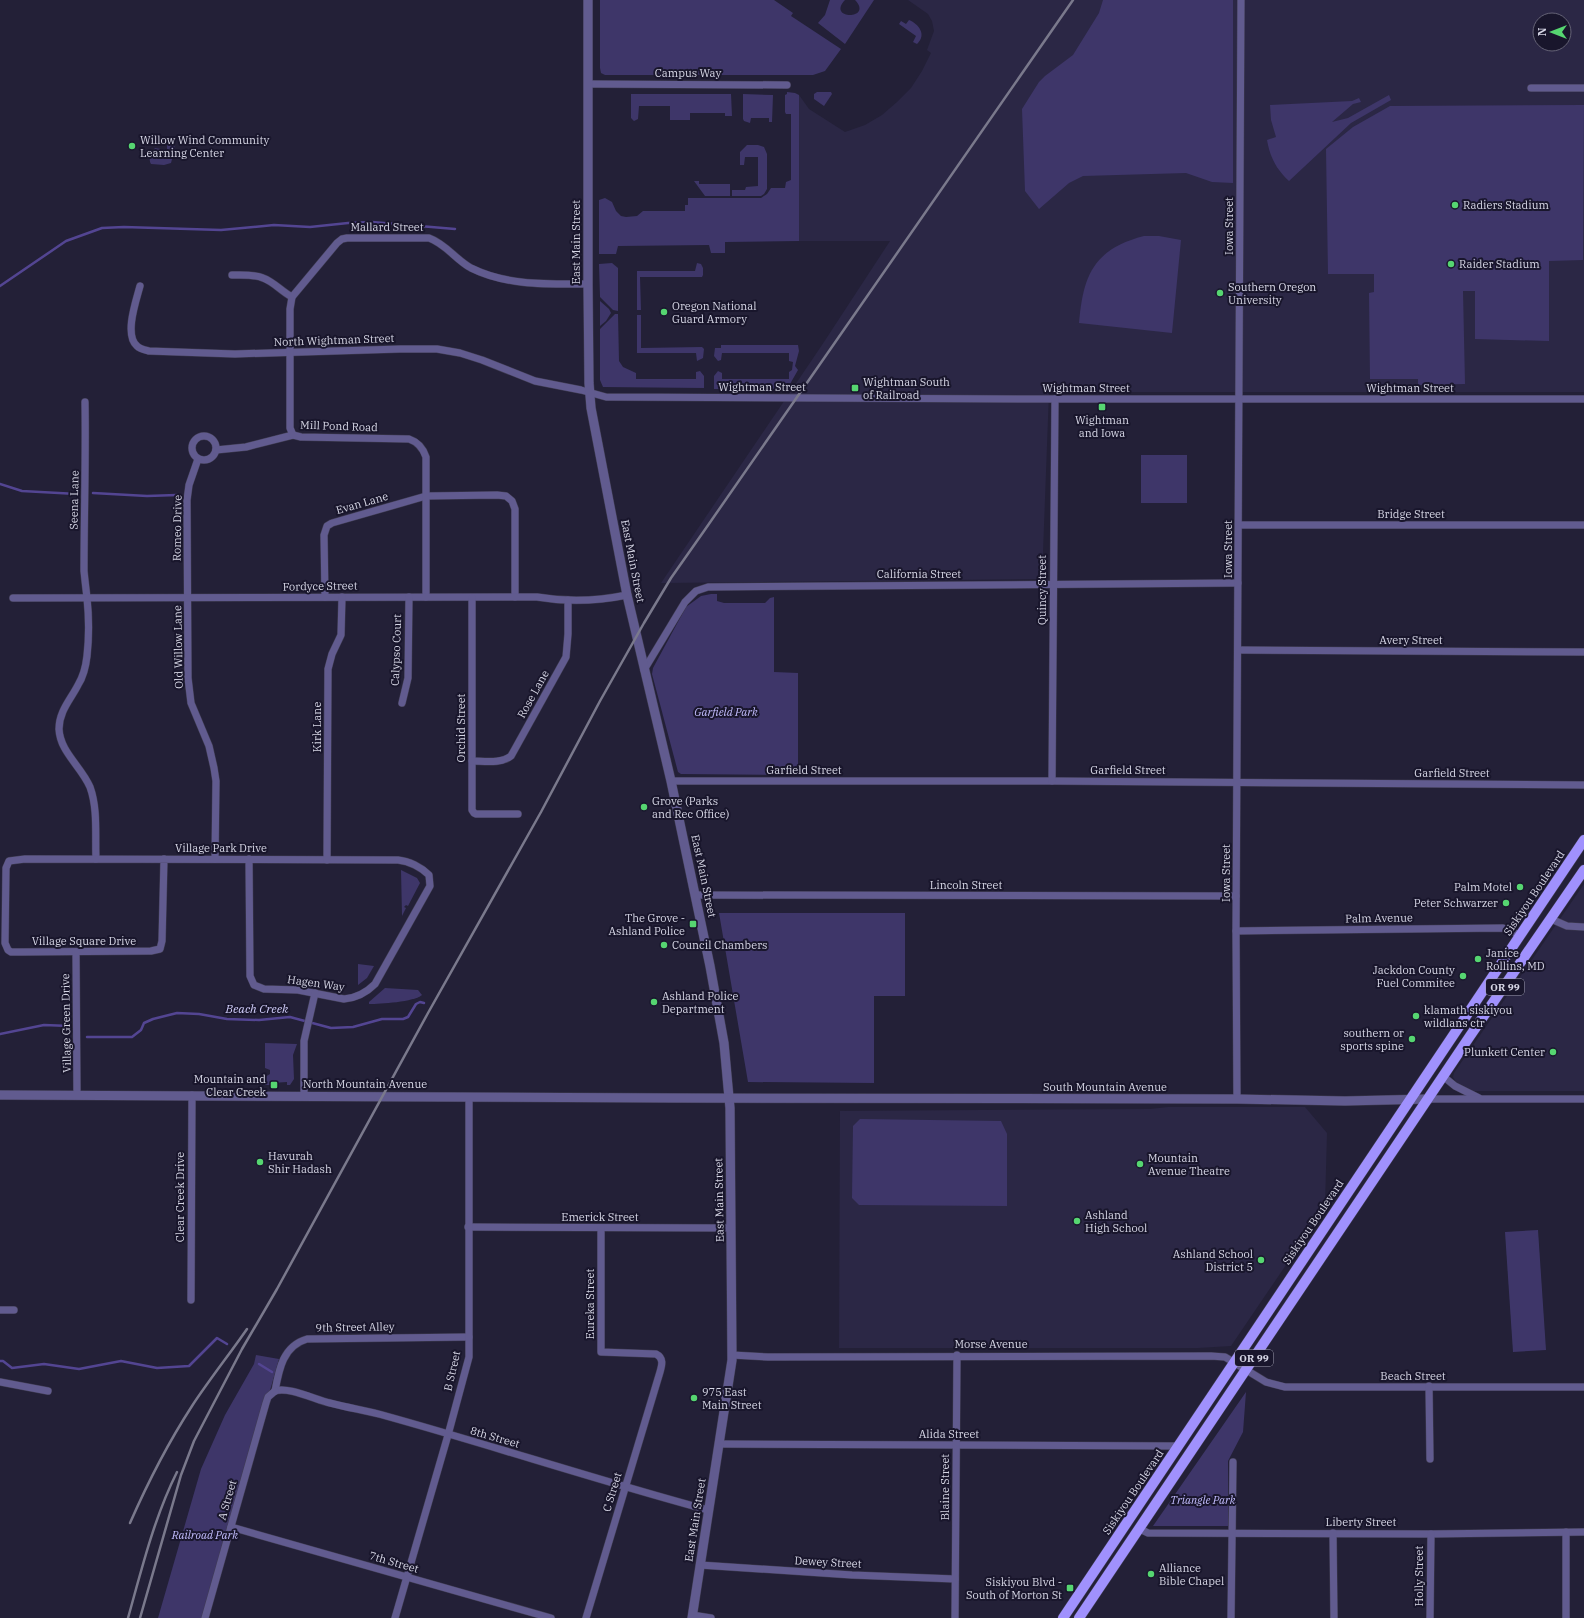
<svg xmlns="http://www.w3.org/2000/svg" width="1584" height="1618" viewBox="0 0 1584 1618" font-family="'IBM Plex Serif',serif">
<style>
.built{fill:#2b2745;fill-rule:evenodd}
.green{fill:#3e3669}
.lines{fill:none;stroke-linecap:round;stroke-linejoin:round}
.stream{stroke:#534592;stroke-width:2.5}
.minor-casing{stroke:#403d53;stroke-width:8}
.tertiary-casing{stroke:#403d53;stroke-width:10}
.primary-casing{stroke:#403d53;stroke-width:11}
.minor{stroke:#615b8f;stroke-width:7}
.tertiary{stroke:#615b8f;stroke-width:9}
.primary{stroke:#a091fd;stroke-width:10}
.rail{stroke:#7a798c;stroke-width:2.5}
.poi-dot{fill:#56d671;stroke:#19162c;stroke-width:1.5}
.labels{text-anchor:middle;stroke-width:4;stroke-linejoin:round;paint-order:stroke}
.shield{fill:#19162c;stroke:#9d9cae;stroke-width:1}
.shield-label{font-size:10px;font-weight:bold;fill:#d6d6e5}
.street-label{font-size:11px;fill:#d6d6e5;stroke:#19162c}
.poi-label{font-size:11px;fill:#d6d6e5;stroke:#19162c;text-anchor:start}
.park-label{font-size:11px;font-style:italic;fill:#c2bcfd;stroke:#19162c}
.water-label{font-size:12px;font-style:italic;fill:#d2cffb;stroke:#19162c}
</style>
<rect width="100%" height="100%" fill="#232037"/>
<g class="built">
<path d="M 908,0 L 1584,0 L 1584,392 L 1049,392 L 1042,579 L 661,583 L 822,345 L 890,241 L 799,241 L 799,95 L 809,109 L 845,132 L 865,125 L 882,115 L 897,102 L 911,88 L 922,71 L 931,53 L 927,50 L 934,31 L 932,21 L 928,14 ZM 1540,20 L 1564,20 L 1564,44 L 1540,44 Z"/>
<path d="M 1584,884 L 1584,1091 L 1472,1091 L 1458,1085 L 1453,1077 L 1454,1073 Z"/>
<path d="M 1168,1107 L 1305,1107 L 1327,1133 L 1325,1205 L 1305,1237 L 1231,1346 L 1198,1348 L 839,1348 L 840,1111 L 1150,1109 Z"/>
</g>
<g class="green">
<path d="M 600,0 L 774,0 L 793,13 L 791,16 L 841,49 L 825,71 L 813,75 L 605,75 L 601,73 L 600,68 Z"/>
<path d="M 830,0 L 845,0 C 826,20 874,20 855,0 L 874,0 L 845,44 L 818,23 L 825,15 Z"/>
<path d="M 1103,0 L 1233,0 L 1233,183 L 1212,182 L 1186,173 L 1083,176 L 1069,183 L 1039,209 L 1025,191 L 1022,109 L 1039,82 L 1045,76 L 1073,55 L 1099,13 Z"/>
<path d="M 909,20 C 919,24 927,35 917,44 L 913,42 L 916,36 L 899,24 L 901,21 L 906,24 Z"/>
<path d="M 787,92 L 795,93 L 799,95 L 799,241 L 725,242 L 725,253 L 711,253 L 709,245 L 618,246 L 616,254 L 599,254 L 599,200 L 605,198 L 612,202 L 616,211 L 621,216 L 626,217 L 637,216 L 643,211 L 685,211 L 685,205 L 688,205 L 688,198 L 761,198 L 767,194 L 771,188 L 785,188 L 786,182 L 791,180 L 791,114 L 786,114 L 785,112 L 785,95 L 787,94 Z"/>
<path d="M 817,92 L 831,92 L 832,94 L 824,106 L 814,99 L 814,94 Z"/>
<path d="M 631,94 L 731,94 L 732,116 L 725,116 L 725,113 L 690,113 L 690,120 L 670,120 L 670,106 L 639,106 L 638,119 L 634,121 L 631,118 Z"/>
<path d="M 743,94 L 773,95 L 772,122 L 769,122 L 769,118 L 751,118 L 750,123 L 744,121 L 743,119 Z"/>
<path d="M 1389,95 L 1391,100 L 1351,123 L 1289,181 C 1276,169 1270,157 1267,140 L 1276,137 L 1271,120 L 1270,105 L 1352,101 L 1359,98 L 1361,102 L 1353,104 L 1332,122 L 1348,118 Z"/>
<path d="M 1584,105 L 1583,260 L 1549,261 L 1549,341 L 1475,339 L 1475,291 L 1463,291 L 1465,384 L 1418,385 L 1418,379 L 1370,379 L 1369,293 L 1374,292 L 1374,274 L 1328,274 L 1326,149 L 1353,127 L 1390,106 Z"/>
<path d="M 169,139 L 173,142 L 175,148 L 171,163 L 164,165 L 151,164 C 148,160 151,152 155,148 L 167,150 L 167,142 Z"/>
<path d="M 747,145 L 758,145 L 764,147 L 767,154 L 767,189 L 764,194 L 761,196 L 732,196 L 732,190 L 745,190 L 746,187 L 758,186 L 758,157 L 745,157 L 744,165 L 740,165 L 740,152 Z"/>
<path d="M 694,181 L 699,181 L 699,184 L 730,184 L 730,196 L 705,196 Z"/>
<path d="M 1144,236 L 1159,236 L 1181,240 L 1172,333 L 1079,323 C 1083,275 1094,249 1144,236 Z"/>
<path d="M 612,263 L 618,268 L 618,311 L 613,310 L 600,297 L 599,264 Z"/>
<path d="M 697,263 L 701,264 L 703,268 L 703,275 L 702,277 L 640,277 L 641,310 L 637,310 L 637,271 L 695,271 Z"/>
<path d="M 600,301 L 609,309 L 611,313 L 606,321 L 600,326 Z"/>
<path d="M 615,314 L 618,314 L 619,361 L 623,367 L 636,373 L 636,379 L 696,379 L 696,372 L 700,371 L 704,376 L 704,388 L 603,387 L 600,380 L 600,329 Z"/>
<path d="M 637,315 L 641,315 L 641,348 L 702,347 L 704,349 L 703,358 L 697,361 L 696,353 L 637,353 Z"/>
<path d="M 721,345 L 798,345 L 799,351 L 795,366 L 798,370 L 790,384 L 790,389 L 714,389 L 714,376 L 718,371 L 722,373 L 722,379 L 789,379 L 789,372 L 792,370 L 793,362 L 789,361 L 789,353 L 722,353 L 721,360 L 718,361 L 714,356 L 715,348 L 721,348 Z"/>
<rect x="1141" y="455" width="46" height="48"/>
<path d="M 711,594 L 717,594 L 717,601 L 724,603 L 765,603 L 770,598 L 774,597 L 774,672 L 798,673 L 798,775 L 681,774 L 678,772 L 652,674 L 653,668 L 686,607 L 701,596 Z"/>
<path d="M 401,870 L 417,878 L 420,883 L 408,906 L 406,905 L 404,907 L 406,908 L 402,916 Z"/>
<path d="M 719,913 L 905,913 L 905,996 L 874,996 L 874,1083 L 748,1082 Z"/>
<path d="M 358,964 L 374,966 L 367,978 L 358,985 Z"/>
<path d="M 385,988 L 418,990 L 422,995 C 414,1002 380,1004 369,1004 L 369,1002 Z"/>
<path d="M 265,1043 L 297,1044 L 293,1055 L 294,1079 L 290,1085 L 287,1085 L 287,1082 L 272,1083 L 272,1085 L 265,1085 L 265,1077 L 270,1074 L 270,1070 L 265,1068 Z"/>
<path d="M 860,1119 L 1001,1121 L 1007,1134 L 1007,1206 L 859,1205 L 852,1198 L 853,1126 Z"/>
<path d="M 1538,1230 L 1546,1350 L 1513,1352 L 1505,1232 Z"/>
<path d="M 256,1355 L 279,1359 L 205,1618 L 158,1618 L 201,1469 L 225,1415 L 254,1364 Z"/>
<path d="M 1246,1392 L 1243,1432 L 1228,1461 L 1228,1526 L 1153,1526 Z"/>
</g>
<g class="lines">
<g class="stream">
<path d="M 0,286 L 66,241 L 102,228 L 124,227 L 221,230 L 274,225 L 310,227 L 348,223 L 372,222 L 455,229"/>
<path d="M 0,484 L 22,491 L 77,494"/>
<path d="M 93,493 L 147,496 L 177,495"/>
<path d="M 0,1034 L 44,1025 L 70,1026"/>
<path d="M 87,1037 L 132,1037 L 141,1030 L 144,1023 L 153,1019 L 177,1013 L 199,1014 L 227,1019 L 259,1020 L 290,1017 L 331,1028 L 353,1027 L 382,1019 L 403,1019 L 408,1017 L 416,1004 L 420,1002 L 424,1003"/>
<path d="M 0,1361 L 3,1361 L 12,1368 L 44,1364 L 79,1369 L 121,1361 L 157,1368 L 189,1366 L 217,1338 L 227,1344"/>
<path d="M 259,1364 L 272,1372"/>
</g>
<defs>
<g id="minor">
<path d="M 588,84 L 787,85"/>
<path d="M 1531,88 L 1584,88"/>
<path d="M 232,275 C 241,275 254,274 263,278 C 274,282 281,291 292,297"/>
<path d="M 140,286 C 136,301 124,335 137,346 C 140,349 145,350 149,351 L 235,354 L 400,349 L 437,349 L 460,353 L 482,360 L 535,381 L 581,390 L 606,397 L 1042,399 L 1584,399"/>
<path d="M 85,402 C 86,458 84,515 84,571 C 85,581 86,589 87,598 C 89,617 89,638 87,656 C 86,665 83,677 78,685 C 71,699 59,711 59,729 C 60,752 81,766 90,787 C 98,809 95,835 96,859"/>
<circle cx="204" cy="448" r="12"/>
<path d="M 216,450 L 246,447 L 293,435"/>
<path d="M 198,459 L 189,485 L 187,500 L 188,678 L 191,703 L 209,746 L 214,768 L 216,781 L 215,859"/>
<path d="M 1239,525 L 1584,525"/>
<path d="M 325,597 L 324,535 L 327,526 L 332,523 L 426,496 L 497,495 L 506,496 L 512,501 L 515,509 L 515,597"/>
<path d="M 426,597 L 426,457 C 423,448 418,442 409,439 L 301,437 L 293,435 L 290,428 L 290,309 L 292,297 L 337,243 L 342,239 L 347,238 L 429,238 C 446,244 456,260 471,268 C 507,286 549,284 588,284"/>
<path d="M 13,598 L 537,597 C 566,602 598,601 627,595"/>
<path d="M 472,598 L 472,810 L 474,813 L 476,814 L 518,814"/>
<path d="M 1238,650 L 1584,652"/>
<path d="M 644,670 L 685,602 L 696,591 L 708,587 L 1238,583"/>
<path d="M 402,703 L 408,678 L 409,597"/>
<path d="M 472,761 C 484,761 501,764 511,756 L 566,657 L 568,634 L 568,600"/>
<path d="M 671,781 L 1052,781 L 1584,785"/>
<path d="M 1052,781 L 1055,399"/>
<path d="M 164,859 L 162,941 L 160,949 L 151,951 L 21,952 L 11,952 L 8,950 L 5,943 L 6,868 L 9,861 L 25,859 L 398,860 C 409,861 421,867 429,875 L 430,886 L 375,984 C 366,993 357,998 344,999 L 298,990 L 264,989 L 254,985 L 250,976 L 249,859"/>
<path d="M 327,860 L 328,669 L 332,654 L 341,635 L 342,597"/>
<path d="M 696,895 L 1236,896"/>
<path d="M 1551,919 L 1567,926 L 1584,927"/>
<path d="M 1236,931 L 1503,928 L 1512,931 L 1520,936"/>
<path d="M 76,952 L 77,1094"/>
<path d="M 1444,1077 L 1455,1086 L 1479,1098"/>
<path d="M 304,1095 L 304,1041 L 315,993"/>
<path d="M 1237,1099 L 1236,931 L 1241,0"/>
<path d="M 1429,1099 L 1584,1099"/>
<path d="M 468,1227 L 731,1228"/>
<path d="M 191,1300 L 192,1095"/>
<path d="M 0,1310 L 14,1310"/>
<path d="M 732,1355 L 768,1357 L 1211,1356 L 1225,1357 L 1266,1382 L 1285,1387 L 1584,1387"/>
<path d="M 0,1382 L 48,1391"/>
<path d="M 1429,1386 L 1430,1459"/>
<path d="M 275,1391 C 288,1386 316,1400 330,1403 C 349,1408 368,1411 386,1416 C 494,1446 600,1481 708,1510"/>
<path d="M 275,1391 C 279,1369 283,1346 307,1339 L 469,1337"/>
<path d="M 719,1444 L 1178,1446"/>
<path d="M 231,1527 L 551,1618"/>
<path d="M 1140,1529 L 1148,1533 L 1431,1534 L 1584,1532"/>
<path d="M 1566,1532 L 1566,1618"/>
<path d="M 1333,1533 L 1334,1618"/>
<path d="M 700,1565 L 852,1575 L 955,1579"/>
<path d="M 692,1615 L 711,1618"/>
<path d="M 205,1618 L 266,1403 L 268,1397 L 275,1391"/>
<path d="M 395,1618 L 448,1435 L 469,1357 L 469,1097"/>
<path d="M 586,1618 L 660,1372 C 662,1365 664,1358 656,1354 L 601,1352 L 601,1228"/>
<path d="M 955,1618 L 957,1355"/>
<path d="M 1231,1618 L 1233,1462"/>
<path d="M 1430,1618 L 1431,1534"/>
</g>
<g id="tertiary">
<path d="M 588,0 L 588,284 L 589,383 L 591,408 L 627,595 L 671,781 L 710,966 L 724,1043 L 728,1087 L 730,1108 L 732,1360 L 692,1618"/>
<path d="M 0,1095 L 676,1098 L 1237,1099 L 1345,1101 L 1429,1099"/>
</g>
<g id="primary">
<path d="M 1063,1618 L 1584,840"/>
<path d="M 1079,1618 L 1470,1036 L 1584,870"/>
</g>
</defs>
<use href="#minor" class="minor-casing"/>
<use href="#tertiary" class="tertiary-casing"/>
<use href="#primary" class="primary-casing"/>
<use href="#minor" class="minor"/>
<use href="#tertiary" class="tertiary"/>
<use href="#primary" class="primary"/>
<g class="rail">
<path d="M 130,1523 C 148,1482 168,1443 192,1406 C 209,1380 229,1355 247,1329"/>
<path d="M 128,1618 C 142,1568 154,1518 177,1472"/>
<path d="M 140,1618 L 181,1475 L 194,1441 L 242,1349 L 277,1289 L 428,1013 L 541,812 L 600,701 L 644,623 L 671,578 L 704,531 L 1073,0"/>
</g>
</g>
<g class="poi-dot">
<circle cx="132" cy="146" r="4"/>
<circle cx="1455" cy="205" r="4"/>
<circle cx="1451" cy="264" r="4"/>
<circle cx="1220" cy="293" r="4"/>
<circle cx="664" cy="312" r="4"/>
<rect x="851" y="384" width="8" height="8" rx="2"/>
<rect x="1098" y="403" width="8" height="8" rx="2"/>
<circle cx="644" cy="807" r="4"/>
<circle cx="1520" cy="887" r="4"/>
<circle cx="1506" cy="903" r="4"/>
<rect x="689" y="920" width="8" height="8" rx="2"/>
<circle cx="664" cy="945" r="4"/>
<circle cx="1478" cy="959" r="4"/>
<circle cx="1463" cy="976" r="4"/>
<circle cx="654" cy="1002" r="4"/>
<circle cx="1416" cy="1016" r="4"/>
<circle cx="1412" cy="1039" r="4"/>
<circle cx="1553" cy="1052" r="4"/>
<rect x="270" y="1081" width="8" height="8" rx="2"/>
<circle cx="260" cy="1162" r="4"/>
<circle cx="1140" cy="1164" r="4"/>
<circle cx="1077" cy="1221" r="4"/>
<circle cx="1261" cy="1260" r="4"/>
<circle cx="694" cy="1398" r="4"/>
<circle cx="1151" cy="1574" r="4"/>
<rect x="1066" y="1584" width="8" height="8" rx="2"/>
</g>
<g class="labels">
<g class="shield">
<rect x="1486" y="979" width="38" height="16" rx="3"/>
<rect x="1235" y="1350" width="38" height="16" rx="3"/>
</g>
<g class="shield-label">
<text x="1505" y="991">OR 99</text>
<text x="1254" y="1362">OR 99</text>
</g>
<g class="street-label">
<text x="688" y="77">Campus Way</text>
<text transform="translate(1229 226) rotate(-90)" y="4">Iowa Street</text>
<text x="387" y="231">Mallard Street</text>
<text transform="translate(576 242) rotate(-90)" y="4">East Main Street</text>
<text transform="translate(334 340) rotate(-2)" y="4">North Wightman Street</text>
<text x="762" y="391">Wightman Street</text>
<text x="1086" y="392">Wightman Street</text>
<text x="1410" y="392">Wightman Street</text>
<text transform="translate(339 426) rotate(2)" y="4">Mill Pond Road</text>
<text transform="translate(74 500) rotate(-89)" y="4">Seena Lane</text>
<text transform="translate(362 503) rotate(-16)" y="4">Evan Lane</text>
<text x="1411" y="518">Bridge Street</text>
<text transform="translate(177 528) rotate(-89)" y="4">Romeo Drive</text>
<text transform="translate(1228 549) rotate(-90)" y="4">Iowa Street</text>
<text transform="translate(633 561) rotate(79)" y="4">East Main Street</text>
<text x="919" y="578">California Street</text>
<text transform="translate(320 586) rotate(-1)" y="4">Fordyce Street</text>
<text transform="translate(1042 590) rotate(-90)" y="4">Quincy Street</text>
<text x="1411" y="644">Avery Street</text>
<text transform="translate(178 647) rotate(-91)" y="4">Old Willow Lane</text>
<text transform="translate(396 650) rotate(-88)" y="4">Calypso Court</text>
<text transform="translate(533 694) rotate(-61)" y="4">Rose Lane</text>
<text transform="translate(317 727) rotate(-90)" y="4">Kirk Lane</text>
<text transform="translate(461 728) rotate(-90)" y="4">Orchid Street</text>
<text x="804" y="774">Garfield Street</text>
<text x="1128" y="774">Garfield Street</text>
<text x="1452" y="777">Garfield Street</text>
<text x="221" y="852">Village Park Drive</text>
<text transform="translate(1226 873) rotate(-90)" y="4">Iowa Street</text>
<text transform="translate(704 876) rotate(78)" y="4">East Main Street</text>
<text x="966" y="889">Lincoln Street</text>
<text transform="translate(1534 893) rotate(-56)" y="4">Siskiyou Boulevard</text>
<text transform="translate(1379 918) rotate(-1)" y="4">Palm Avenue</text>
<text x="84" y="945">Village Square Drive</text>
<text transform="translate(316 983) rotate(8)" y="4">Hagen Way</text>
<text transform="translate(66 1023) rotate(-91)" y="4">Village Green Drive</text>
<text x="365" y="1088">North Mountain Avenue</text>
<text x="1105" y="1091">South Mountain Avenue</text>
<text transform="translate(180 1197) rotate(-90)" y="4">Clear Creek Drive</text>
<text transform="translate(719 1200) rotate(-91)" y="4">East Main Street</text>
<text x="600" y="1221">Emerick Street</text>
<text transform="translate(1313 1222) rotate(-56)" y="4">Siskiyou Boulevard</text>
<text transform="translate(590 1304) rotate(-90)" y="4">Eureka Street</text>
<text transform="translate(355 1327) rotate(-1)" y="4">9th Street Alley</text>
<text x="991" y="1348">Morse Avenue</text>
<text transform="translate(452 1371) rotate(-77)" y="4">B Street</text>
<text x="1413" y="1380">Beach Street</text>
<text x="949" y="1438">Alida Street</text>
<text transform="translate(495 1437) rotate(16)" y="4">8th Street</text>
<text transform="translate(945 1487) rotate(-90)" y="4">Blaine Street</text>
<text transform="translate(612 1492) rotate(-73)" y="4">C Street</text>
<text transform="translate(1133 1492) rotate(-56)" y="4">Siskiyou Boulevard</text>
<text transform="translate(227 1500) rotate(-74)" y="4">A Street</text>
<text transform="translate(695 1520) rotate(-81)" y="4">East Main Street</text>
<text x="1361" y="1526">Liberty Street</text>
<text transform="translate(394 1562) rotate(16)" y="4">7th Street</text>
<text transform="translate(828 1562) rotate(3)" y="4">Dewey Street</text>
<text transform="translate(1419 1576) rotate(-90)" y="4">Holly Street</text>
</g>
<g class="poi-label">
<text x="140" y="144">Willow Wind Community<tspan x="140" dy="13">Learning Center</tspan></text>
<text x="1463" y="209">Radiers Stadium</text>
<text x="1459" y="268">Raider Stadium</text>
<text x="1228" y="291">Southern Oregon<tspan x="1228" dy="13">University</tspan></text>
<text x="672" y="310">Oregon National<tspan x="672" dy="13">Guard Armory</tspan></text>
<text x="863" y="386">Wightman South<tspan x="863" dy="13">of Railroad</tspan></text>
<text x="1102" y="424" text-anchor="middle">Wightman<tspan x="1102" dy="13">and Iowa</tspan></text>
<text x="652" y="805">Grove (Parks<tspan x="652" dy="13">and Rec Office)</tspan></text>
<text x="1512" y="891" text-anchor="end">Palm Motel</text>
<text x="1498" y="907" text-anchor="end">Peter Schwarzer</text>
<text x="685" y="922" text-anchor="end">The Grove -<tspan x="685" dy="13">Ashland Police</tspan></text>
<text x="672" y="949">Council Chambers</text>
<text x="1486" y="957">Janice<tspan x="1486" dy="13">Rollins, MD</tspan></text>
<text x="1455" y="974" text-anchor="end">Jackdon County<tspan x="1455" dy="13">Fuel Commitee</tspan></text>
<text x="662" y="1000">Ashland Police<tspan x="662" dy="13">Department</tspan></text>
<text x="1424" y="1014">klamath siskiyou<tspan x="1424" dy="13">wildlans ctr</tspan></text>
<text x="1404" y="1037" text-anchor="end">southern or<tspan x="1404" dy="13">sports spine</tspan></text>
<text x="1545" y="1056" text-anchor="end">Plunkett Center</text>
<text x="266" y="1083" text-anchor="end">Mountain and<tspan x="266" dy="13">Clear Creek</tspan></text>
<text x="268" y="1160">Havurah<tspan x="268" dy="13">Shir Hadash</tspan></text>
<text x="1148" y="1162">Mountain<tspan x="1148" dy="13">Avenue Theatre</tspan></text>
<text x="1085" y="1219">Ashland<tspan x="1085" dy="13">High School</tspan></text>
<text x="1253" y="1258" text-anchor="end">Ashland School<tspan x="1253" dy="13">District 5</tspan></text>
<text x="702" y="1396">975 East<tspan x="702" dy="13">Main Street</tspan></text>
<text x="1159" y="1572">Alliance<tspan x="1159" dy="13">Bible Chapel</tspan></text>
<text x="1062" y="1586" text-anchor="end">Siskiyou Blvd -<tspan x="1062" dy="13">South of Morton St</tspan></text>
</g>
<g class="park-label">
<text x="726" y="716">Garfield Park</text>
<text x="1203" y="1504">Triangle Park</text>
<text x="205" y="1539">Railroad Park</text>
</g>
<g class="water-label">
<text x="257" y="1013">Beach Creek</text>
</g>
</g>
<g transform="translate(1552 32) rotate(270)"><circle r="19" fill="#19162c" stroke="#656376"/>
<path d="M0-3L7 15L0 10L-7 15Z" fill="#56d671"/>
<text y="-6" font-size="11" font-weight="bold" text-anchor="middle" fill="#d6d6e5">N</text>
</g>
</svg>
